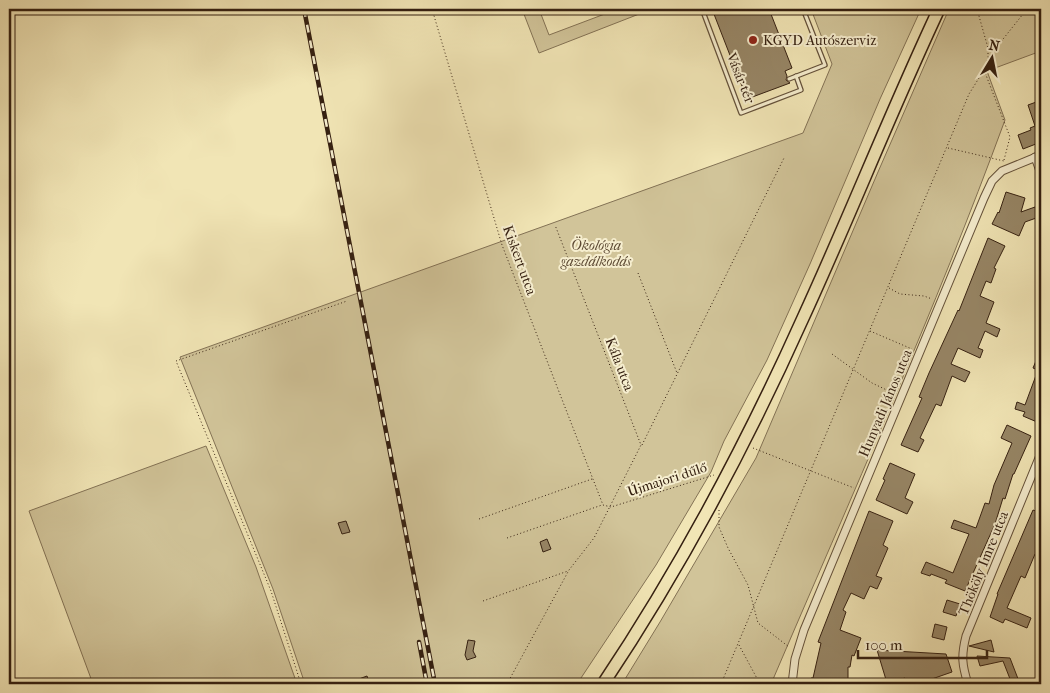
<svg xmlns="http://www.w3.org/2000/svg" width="1050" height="693" viewBox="0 0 1050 693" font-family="'IM FELL French Canon',serif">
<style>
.green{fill:#d1c499;stroke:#837255}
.building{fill:#978666;stroke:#352011}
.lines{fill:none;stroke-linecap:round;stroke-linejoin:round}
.service-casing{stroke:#64513a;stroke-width:5.5}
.minor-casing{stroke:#64513a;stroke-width:9}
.primary-casing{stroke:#352011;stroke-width:14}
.path{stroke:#352011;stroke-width:1;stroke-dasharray:1 2.5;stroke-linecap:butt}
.service{stroke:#f6eecf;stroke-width:3}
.minor{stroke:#f6eecf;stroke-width:7}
.primary{stroke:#f1e5b5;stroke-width:11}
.rail-casing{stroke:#352011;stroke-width:4.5}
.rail{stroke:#f6eecf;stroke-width:2.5;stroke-dasharray:8;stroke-linecap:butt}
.poi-dot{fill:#8f2418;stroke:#f6eecf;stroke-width:2}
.labels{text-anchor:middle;stroke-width:4;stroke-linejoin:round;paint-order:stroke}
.poi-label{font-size:14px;fill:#352011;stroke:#f6eecf;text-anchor:start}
.street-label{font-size:14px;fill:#352011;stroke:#f6eecf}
.park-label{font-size:14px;font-style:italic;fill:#5c4933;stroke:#f6eecf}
</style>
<rect width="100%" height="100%" fill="#f1e5b5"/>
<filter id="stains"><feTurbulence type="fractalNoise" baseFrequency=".004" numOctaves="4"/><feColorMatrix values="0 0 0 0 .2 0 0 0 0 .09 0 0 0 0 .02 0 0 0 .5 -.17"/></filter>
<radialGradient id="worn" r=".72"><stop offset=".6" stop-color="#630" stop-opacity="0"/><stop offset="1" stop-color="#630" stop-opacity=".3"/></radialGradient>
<g class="green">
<path d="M 522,9 L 539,9 L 549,35 L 618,9 L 652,9 L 539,53 Z"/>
<path d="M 811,9 L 921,9 L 880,99 L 810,264 L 767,360 L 724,441 L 711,472 L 656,565 L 577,684 L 305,684 L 273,589 L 180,357 L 803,133 L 832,64 Z"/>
<path d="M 949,9 L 1041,9 L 1041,51 L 987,71 L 1005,120 C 935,311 851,497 771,684 L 622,684 L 660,622 L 756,458 L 878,172 Z"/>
<path d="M 206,446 L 256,567 L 297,684 L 93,684 L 29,511 Z"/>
</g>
<g class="building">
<path d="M 712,9 L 762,9 L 763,11 L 769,9 L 792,68 L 785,71 L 787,76 L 786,80 L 790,83 L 747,99 Z"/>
<path d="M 1039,101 L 1041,107 L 1041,142 L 1023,149 L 1018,135 L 1031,130 L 1030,128 L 1035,126 L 1028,105 Z"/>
<path d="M 1006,192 L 1025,198 L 1021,212 L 1035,207 L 1039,217 L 1025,222 L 1019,236 L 992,224 L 998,212 L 999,213 Z"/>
<path d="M 988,238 L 1005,246 L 994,268 L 996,269 L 991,283 L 986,281 L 980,296 L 994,302 L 986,323 L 1000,329 L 997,337 L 985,331 L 978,348 L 983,350 L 980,358 L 958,348 L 951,364 L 970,372 L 965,382 L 952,376 L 941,406 L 936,404 L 920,438 L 924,440 L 918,452 L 901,445 L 922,398 L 919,397 L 929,373 L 958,310 L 959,311 Z"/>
<path d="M 1041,349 L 1041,411 L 1037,422 L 1023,416 L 1025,412 L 1015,409 L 1017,402 L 1025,405 L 1038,370 L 1033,368 Z"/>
<path d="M 1007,425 L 1031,436 L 1014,474 L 1013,474 L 1005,499 L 1003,498 L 995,524 L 965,591 L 945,583 L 947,580 L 931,574 L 930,576 L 921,573 L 926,562 L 953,573 L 969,534 L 951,528 L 954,520 L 976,528 L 985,503 L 989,504 L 994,485 L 1012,443 L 1001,438 Z"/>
<path d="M 890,463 L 915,474 L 905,498 L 913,502 L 907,514 L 876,500 L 885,480 L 883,479 Z"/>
<path d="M 1033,510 L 1041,513 L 1041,557 L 1035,554 L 1025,578 L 1021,576 L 1007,608 L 1031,618 L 1027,628 L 1005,619 L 1003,623 L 990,617 L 998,594 L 997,594 Z"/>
<path d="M 869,511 L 893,521 L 883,545 L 888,548 L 876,576 L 882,578 L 877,589 L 870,586 L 864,599 L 851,593 L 843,610 L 846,612 L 840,630 L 861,638 L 854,656 L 852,655 L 850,667 L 848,667 L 848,684 L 811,684 L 811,678 L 813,678 L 821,643 L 818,642 Z"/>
<path d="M 346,521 L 350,532 L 342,534 L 338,523 Z"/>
<path d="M 547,539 L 551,549 L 543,552 L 540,542 Z"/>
<path d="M 947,600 L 960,604 L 956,616 L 943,612 Z"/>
<path d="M 935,624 L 947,627 L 944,640 L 932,637 Z"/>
<path d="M 468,640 L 475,641 L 473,651 L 476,657 L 467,660 L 465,655 Z"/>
<path d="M 991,640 L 994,652 L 969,646 Z"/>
<path d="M 877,650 L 946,654 L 952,672 L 929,680 L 931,684 L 907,684 L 905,678 L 887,683 Z"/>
<path d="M 977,656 L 1010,658 L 1020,684 L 1012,684 L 1003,661 L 980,666 Z"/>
<path d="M 367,676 L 370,684 L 348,684 L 348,683 Z"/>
</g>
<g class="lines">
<defs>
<g id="service">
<path d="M 565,9 L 567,12"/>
<path d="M 702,9 L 741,113 L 801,90 L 796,76"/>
<path d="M 789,79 L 825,65 L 803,9"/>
</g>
<g id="minor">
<path d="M 1035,157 L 1041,174"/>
<path d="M 792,684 L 795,659 L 804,630 L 984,198 L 992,181 L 1002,171 L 1041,155"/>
<path d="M 968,684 C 962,665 961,656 966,636 L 1041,453"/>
</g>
<path id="primary" d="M 603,684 C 680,569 746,445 803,318 C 850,216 891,111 939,9"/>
</defs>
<use href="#service" class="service-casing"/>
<use href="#minor" class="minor-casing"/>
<use href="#primary" class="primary-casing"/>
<g class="path">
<path d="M 432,9 L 502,245 L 603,505 L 611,507 L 714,475"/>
<path d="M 977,9 L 988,48 L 988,57"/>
<path d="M 948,148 L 1004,161"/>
<path d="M 1004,160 L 1010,137 L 984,70 L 988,58 L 1027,9"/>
<path d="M 638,273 L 677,373"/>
<path d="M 889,288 L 900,294 L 924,296 L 932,299"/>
<path d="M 870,331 L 912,349"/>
<path d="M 832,354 L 872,383 L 893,393"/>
<path d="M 642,445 L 784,158"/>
<path d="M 753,448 L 854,488"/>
<path d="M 719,510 L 719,527 L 728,548 L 748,585 L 758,623 L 789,647"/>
<path d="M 479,519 L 592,479"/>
<path d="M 507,538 L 602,505"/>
<path d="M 483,601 L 568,571"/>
<path d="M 739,645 L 760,684"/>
<path d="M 301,684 L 271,591 L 176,361 L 347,301"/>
<path d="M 507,684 L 569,570 L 594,538 L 641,445 L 555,225"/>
<path d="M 721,684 L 969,94 L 984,70"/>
</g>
<use href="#service" class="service"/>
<use href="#minor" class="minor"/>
<use href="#primary" class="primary"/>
<defs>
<g id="rail">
<path d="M 304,9 L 435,684"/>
<path d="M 419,642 L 427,684"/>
</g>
</defs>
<use href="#rail" class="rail-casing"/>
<use href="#rail" class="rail"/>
</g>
<circle class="poi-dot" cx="753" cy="40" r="5"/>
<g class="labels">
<g class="poi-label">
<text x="763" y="45">KGYD Autószerviz</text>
</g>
<g class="street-label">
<text transform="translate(741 78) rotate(68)" y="5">Vásár tér</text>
<text transform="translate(520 260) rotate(70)" y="5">Kiskert utca</text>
<text transform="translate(620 364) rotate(69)" y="5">Kála utca</text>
<text transform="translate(885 403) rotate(-67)" y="5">Hunyadi János utca</text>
<text transform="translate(667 479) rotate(-18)" y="5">Újmajori dűlő</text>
<text transform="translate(983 563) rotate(-68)" y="5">Thököly Imre utca</text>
</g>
<g class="park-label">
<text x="596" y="250">Ökológia<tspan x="596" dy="16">gazdálkodás</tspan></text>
</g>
</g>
<rect width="1050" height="693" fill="none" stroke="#f1e5b5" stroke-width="30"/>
<rect x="10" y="10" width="1030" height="673" fill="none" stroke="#352011" stroke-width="2.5"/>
<rect x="15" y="15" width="1020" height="663" fill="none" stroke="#352011"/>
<g transform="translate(992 58) rotate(10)" stroke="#f6eecf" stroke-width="4" paint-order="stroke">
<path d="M0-4L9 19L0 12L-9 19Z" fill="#352011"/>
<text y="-8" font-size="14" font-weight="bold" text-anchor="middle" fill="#352011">N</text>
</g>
<path d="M858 650v8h129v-8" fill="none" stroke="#352011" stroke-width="2.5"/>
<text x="865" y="650" font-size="15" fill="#352011" stroke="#f6eecf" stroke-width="4" paint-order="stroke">100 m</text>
<rect width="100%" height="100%" filter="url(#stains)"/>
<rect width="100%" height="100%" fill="url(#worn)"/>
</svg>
